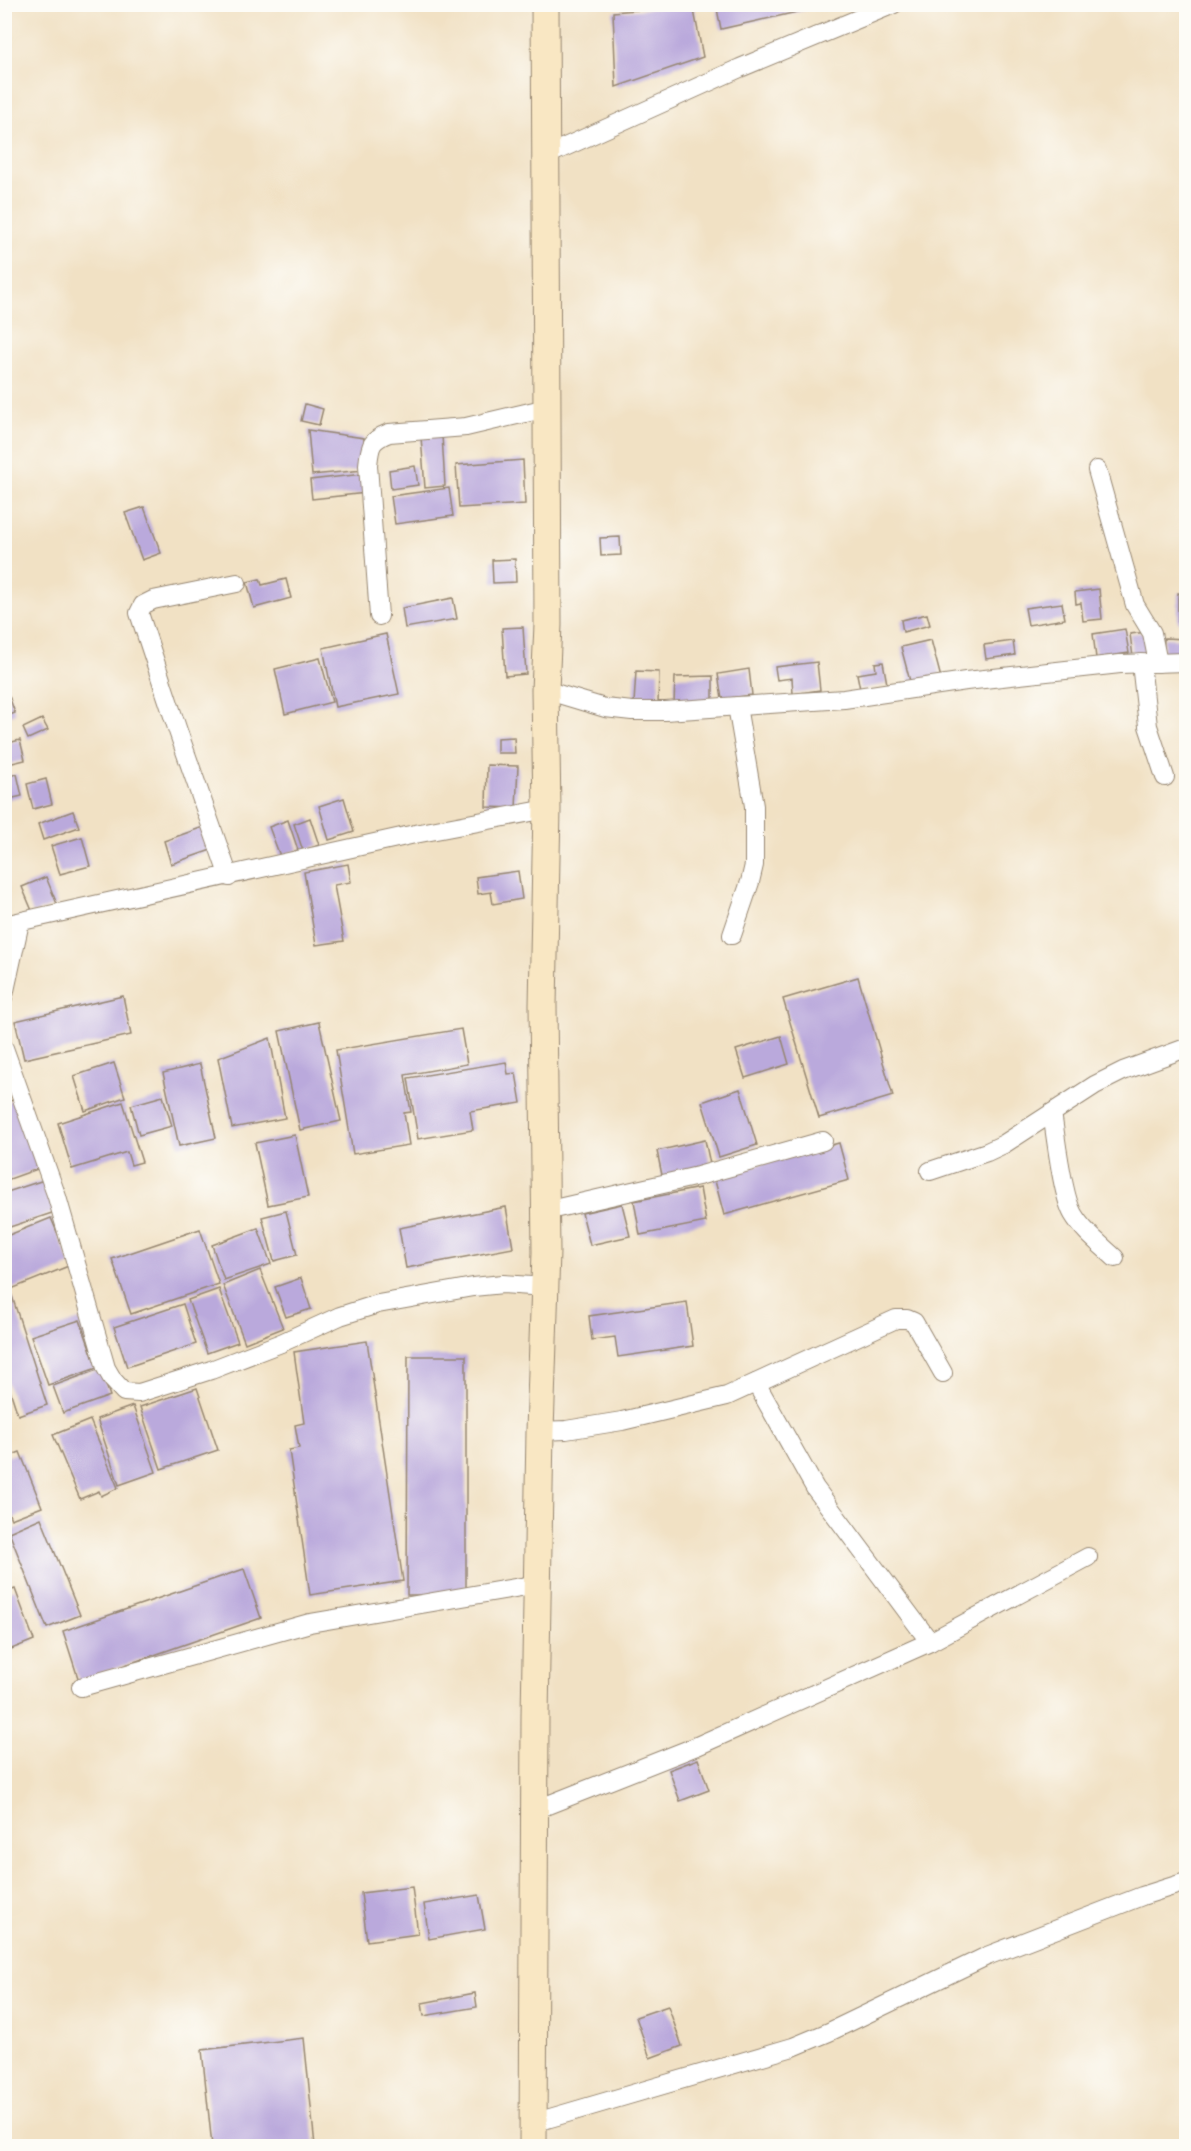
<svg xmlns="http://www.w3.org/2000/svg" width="1191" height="2151" viewBox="0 0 1191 2151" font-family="Itim,sans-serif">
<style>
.building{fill:#baa9dc}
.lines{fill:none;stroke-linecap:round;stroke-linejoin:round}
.street-casing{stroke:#968671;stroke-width:20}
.secondary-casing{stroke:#968671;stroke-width:29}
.street{stroke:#fff;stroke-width:18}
.secondary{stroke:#f9e7c3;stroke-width:27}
</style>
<rect width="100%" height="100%" fill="#fdfcf7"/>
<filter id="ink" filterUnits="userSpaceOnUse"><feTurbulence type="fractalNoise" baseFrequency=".0167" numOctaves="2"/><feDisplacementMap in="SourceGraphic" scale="12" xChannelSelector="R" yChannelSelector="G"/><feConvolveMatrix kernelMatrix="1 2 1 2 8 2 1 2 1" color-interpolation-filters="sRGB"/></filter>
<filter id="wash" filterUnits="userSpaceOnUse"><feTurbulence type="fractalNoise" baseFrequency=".008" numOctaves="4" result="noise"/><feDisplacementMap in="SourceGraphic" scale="24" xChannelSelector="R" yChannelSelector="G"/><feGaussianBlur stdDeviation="1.35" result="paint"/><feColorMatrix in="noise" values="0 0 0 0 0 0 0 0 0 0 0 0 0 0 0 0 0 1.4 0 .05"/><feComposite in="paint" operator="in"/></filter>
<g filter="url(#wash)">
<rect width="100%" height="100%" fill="#f1e1c4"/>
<g id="blocks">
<g class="building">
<path d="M 716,4 L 804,4 L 806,10 L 721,29 Z"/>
<path d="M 693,5 L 703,57 L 616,87 L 613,12 Z"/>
<path d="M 305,404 L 323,409 L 319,425 L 301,421 Z"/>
<path d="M 308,430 L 364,438 L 363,470 L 312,475 Z"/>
<path d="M 442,435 L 445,486 L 425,488 L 421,437 Z"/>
<path d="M 523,460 L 525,504 L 459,508 L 456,465 Z"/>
<path d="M 415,466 L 418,485 L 391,489 L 389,470 Z"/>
<path d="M 363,474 L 366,493 L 312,499 L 310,480 Z"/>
<path d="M 449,488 L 453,516 L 395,524 L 391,496 Z"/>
<path d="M 144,507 L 161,553 L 142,560 L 125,513 Z"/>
<path d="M 620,537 L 621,555 L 601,556 L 600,538 Z"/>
<path d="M 515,559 L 516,582 L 493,583 L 492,560 Z"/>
<path d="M 260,579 L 262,585 L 286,579 L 291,598 L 254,608 L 247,582 Z"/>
<path d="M 1099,589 L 1102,619 L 1083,621 L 1081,603 L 1076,604 L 1075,592 Z"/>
<path d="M 1178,593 L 1186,594 L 1186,622 L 1178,622 Z"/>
<path d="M 453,598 L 457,619 L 405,628 L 402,608 Z"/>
<path d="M 1062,603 L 1065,619 L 1028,625 L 1025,608 Z"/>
<path d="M 927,614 L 930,625 L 903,632 L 901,620 Z"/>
<path d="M 523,627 L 526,674 L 505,676 L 502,628 Z"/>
<path d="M 1125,629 L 1129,653 L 1096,658 L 1093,634 Z"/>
<path d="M 1147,632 L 1150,654 L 1133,657 L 1130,634 Z"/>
<path d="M 386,634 L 399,694 L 335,707 L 323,648 Z"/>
<path d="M 1164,638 L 1186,639 L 1186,661 L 1163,660 Z"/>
<path d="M 931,640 L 941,678 L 911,685 L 901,647 Z"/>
<path d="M 1013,641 L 1015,655 L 986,659 L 984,645 Z"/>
<path d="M 320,658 L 332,702 L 285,714 L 275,669 Z"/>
<path d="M 817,662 L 820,690 L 793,694 L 792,678 L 777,680 L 775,667 Z"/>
<path d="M 883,662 L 887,684 L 860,689 L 857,674 L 876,671 L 875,663 Z"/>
<path d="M 749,669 L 752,695 L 722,699 L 718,674 Z"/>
<path d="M 636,671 L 659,672 L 658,704 L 634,703 Z"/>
<path d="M 713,676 L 713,704 L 674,704 L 675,677 Z"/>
<path d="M 9,696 L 15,713 L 4,717 L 4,697 Z"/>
<path d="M 42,719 L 48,730 L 28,739 L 23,728 Z"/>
<path d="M 514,737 L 515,753 L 497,753 L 497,738 Z"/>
<path d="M 20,740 L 25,760 L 4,765 L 4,744 Z"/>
<path d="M 487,765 L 518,766 L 516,808 L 486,807 Z"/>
<path d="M 17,774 L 22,796 L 5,800 L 5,777 Z"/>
<path d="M 46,779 L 52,804 L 33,809 L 27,784 Z"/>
<path d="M 344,798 L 354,832 L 329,840 L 319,806 Z"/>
<path d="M 73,811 L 79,827 L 43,840 L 38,824 Z"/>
<path d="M 310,818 L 319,845 L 303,851 L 294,824 Z"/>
<path d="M 288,820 L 298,850 L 280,856 L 269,827 Z"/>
<path d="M 206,826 L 214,849 L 171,864 L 164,841 Z"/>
<path d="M 82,837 L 90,866 L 60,874 L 51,846 Z"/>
<path d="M 348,864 L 351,882 L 334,885 L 344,941 L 316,945 L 304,872 Z"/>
<path d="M 518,871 L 522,899 L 493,904 L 491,892 L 478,894 L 476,877 Z"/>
<path d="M 46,877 L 57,904 L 33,913 L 22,887 Z"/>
<path d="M 858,977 L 893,1096 L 819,1118 L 783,999 Z"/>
<path d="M 123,996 L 131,1035 L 24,1059 L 15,1021 Z"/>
<path d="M 319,1022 L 341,1121 L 300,1130 L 279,1031 Z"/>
<path d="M 461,1029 L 467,1064 L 405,1075 L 411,1112 L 404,1113 L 409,1145 L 353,1154 L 336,1050 Z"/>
<path d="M 781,1036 L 789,1064 L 745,1078 L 736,1050 Z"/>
<path d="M 270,1038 L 285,1118 L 232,1128 L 218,1058 Z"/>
<path d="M 506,1062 L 508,1074 L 516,1073 L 521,1103 L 470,1111 L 473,1130 L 418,1139 L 408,1078 Z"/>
<path d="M 114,1063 L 125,1097 L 85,1111 L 74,1076 Z"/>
<path d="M 200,1064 L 216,1138 L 179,1146 L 163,1073 Z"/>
<path d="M 740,1089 L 757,1145 L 719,1157 L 702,1102 Z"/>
<path d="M 163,1096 L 172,1126 L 139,1135 L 131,1105 Z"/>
<path d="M 19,1098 L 43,1167 L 4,1181 L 4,1103 Z"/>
<path d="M 123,1102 L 142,1162 L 131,1165 L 127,1152 L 72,1169 L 58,1123 Z"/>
<path d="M 295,1135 L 308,1197 L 268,1205 L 255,1143 Z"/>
<path d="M 705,1140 L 711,1169 L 663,1180 L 657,1151 Z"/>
<path d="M 839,1143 L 849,1180 L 724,1215 L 714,1177 Z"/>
<path d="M 44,1180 L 55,1212 L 4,1229 L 4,1193 Z"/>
<path d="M 700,1188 L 706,1222 L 640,1235 L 634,1201 Z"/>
<path d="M 622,1204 L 630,1236 L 590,1245 L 582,1213 Z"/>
<path d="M 506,1207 L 513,1248 L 406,1268 L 399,1228 Z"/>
<path d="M 286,1211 L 297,1255 L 274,1261 L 262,1217 Z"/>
<path d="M 51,1218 L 71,1265 L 4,1292 L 4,1237 Z"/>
<path d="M 258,1228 L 271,1264 L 224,1280 L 212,1245 Z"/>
<path d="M 200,1229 L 219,1284 L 131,1314 L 112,1259 Z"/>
<path d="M 260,1270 L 283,1328 L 245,1343 L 223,1285 Z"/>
<path d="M 301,1278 L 311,1309 L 286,1317 L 275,1287 Z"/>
<path d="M 219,1289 L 238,1342 L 207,1353 L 188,1300 Z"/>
<path d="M 12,1296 L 47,1405 L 18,1415 L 4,1372 L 4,1299 Z"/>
<path d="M 687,1302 L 693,1346 L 618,1357 L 615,1337 L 592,1340 L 589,1316 Z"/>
<path d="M 183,1304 L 196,1344 L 127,1367 L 114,1327 Z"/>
<path d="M 80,1320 L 97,1368 L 48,1385 L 31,1336 Z"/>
<path d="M 367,1341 L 403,1581 L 310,1595 L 289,1450 L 299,1448 L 295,1425 L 304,1423 L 294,1352 Z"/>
<path d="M 408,1356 L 466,1356 L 466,1595 L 407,1595 Z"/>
<path d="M 100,1369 L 110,1396 L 63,1413 L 53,1386 Z"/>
<path d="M 197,1388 L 218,1450 L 161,1469 L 140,1407 Z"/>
<path d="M 133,1406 L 156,1472 L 119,1485 L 97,1419 Z"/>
<path d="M 90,1420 L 118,1488 L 101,1496 L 99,1491 L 80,1499 L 53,1435 Z"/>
<path d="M 20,1452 L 42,1507 L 11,1519 L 4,1502 L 4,1458 Z"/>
<path d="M 41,1518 L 80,1615 L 47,1628 L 9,1532 Z"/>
<path d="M 244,1569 L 261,1618 L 79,1681 L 63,1631 Z"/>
<path d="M 15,1589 L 34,1640 L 4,1652 L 4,1593 Z"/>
<path d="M 698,1759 L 709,1790 L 680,1801 L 669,1770 Z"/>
<path d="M 412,1887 L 418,1934 L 367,1941 L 361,1893 Z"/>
<path d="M 479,1895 L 485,1929 L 429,1939 L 424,1904 Z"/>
<path d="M 475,1993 L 477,2007 L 424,2016 L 422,2003 Z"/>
<path d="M 668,2006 L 682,2046 L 650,2058 L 636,2017 Z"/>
<path d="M 304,2038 L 315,2146 L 212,2146 L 202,2050 Z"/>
</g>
</g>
</g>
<g filter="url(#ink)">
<use href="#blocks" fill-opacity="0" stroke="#968671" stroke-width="1.5"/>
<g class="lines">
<defs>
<g id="street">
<path d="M 545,156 L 740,68 L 894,4"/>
<path d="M 1097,470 L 1135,605 L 1152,633 L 1158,663"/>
<path d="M 379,616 L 368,465 C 370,447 370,440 389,433 L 466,427 L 547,408"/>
<path d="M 1141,663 L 1148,726 L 1165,777"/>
<path d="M 545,690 L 605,708 L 632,711 L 665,711 L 844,699 L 966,681 L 1120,664 L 1186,662"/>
<path d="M 229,877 L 178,731 L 139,613 L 143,605 L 153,600 L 237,583"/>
<path d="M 4,925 L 415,834 L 547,809"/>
<path d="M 732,935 L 750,882 L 754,865 L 754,806 L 737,706"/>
<path d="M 4,995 L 20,922"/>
<path d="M 4,1048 L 57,1197 L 106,1368 L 113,1380 L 124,1392 L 139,1393 L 211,1370 L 281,1343 L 340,1316 L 378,1304 L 473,1287 L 503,1284 L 545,1287"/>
<path d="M 1052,1113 C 1056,1137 1062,1195 1073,1214 C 1083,1231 1100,1244 1115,1258"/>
<path d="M 930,1171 L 987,1152 L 1004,1144 L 1095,1085 L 1123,1071 L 1186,1048"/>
<path d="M 545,1211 L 698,1176 L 823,1141"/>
<path d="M 756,1383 L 815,1488 L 930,1642"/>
<path d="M 540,1431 L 566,1430 L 622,1421 L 727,1396 L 896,1319 L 907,1319 L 914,1322 L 943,1373"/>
<path d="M 81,1687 L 310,1623 L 538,1584"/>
<path d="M 535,1810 L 697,1746 L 930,1642 L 1088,1557"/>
<path d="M 533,2123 L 793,2047 L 829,2032 L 987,1956 L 1142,1896 L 1186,1882"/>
</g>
<path id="secondary" d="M 533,2146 L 535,1716 L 540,1431 L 546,1252 L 543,1005 L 547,809 L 545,690 L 548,625 L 545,4"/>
</defs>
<use href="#street" class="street-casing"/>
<use href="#secondary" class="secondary-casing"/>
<use href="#street" class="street"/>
<use href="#secondary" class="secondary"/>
</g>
</g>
<rect width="1191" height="2151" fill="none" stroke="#fdfcf7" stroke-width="24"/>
</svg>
